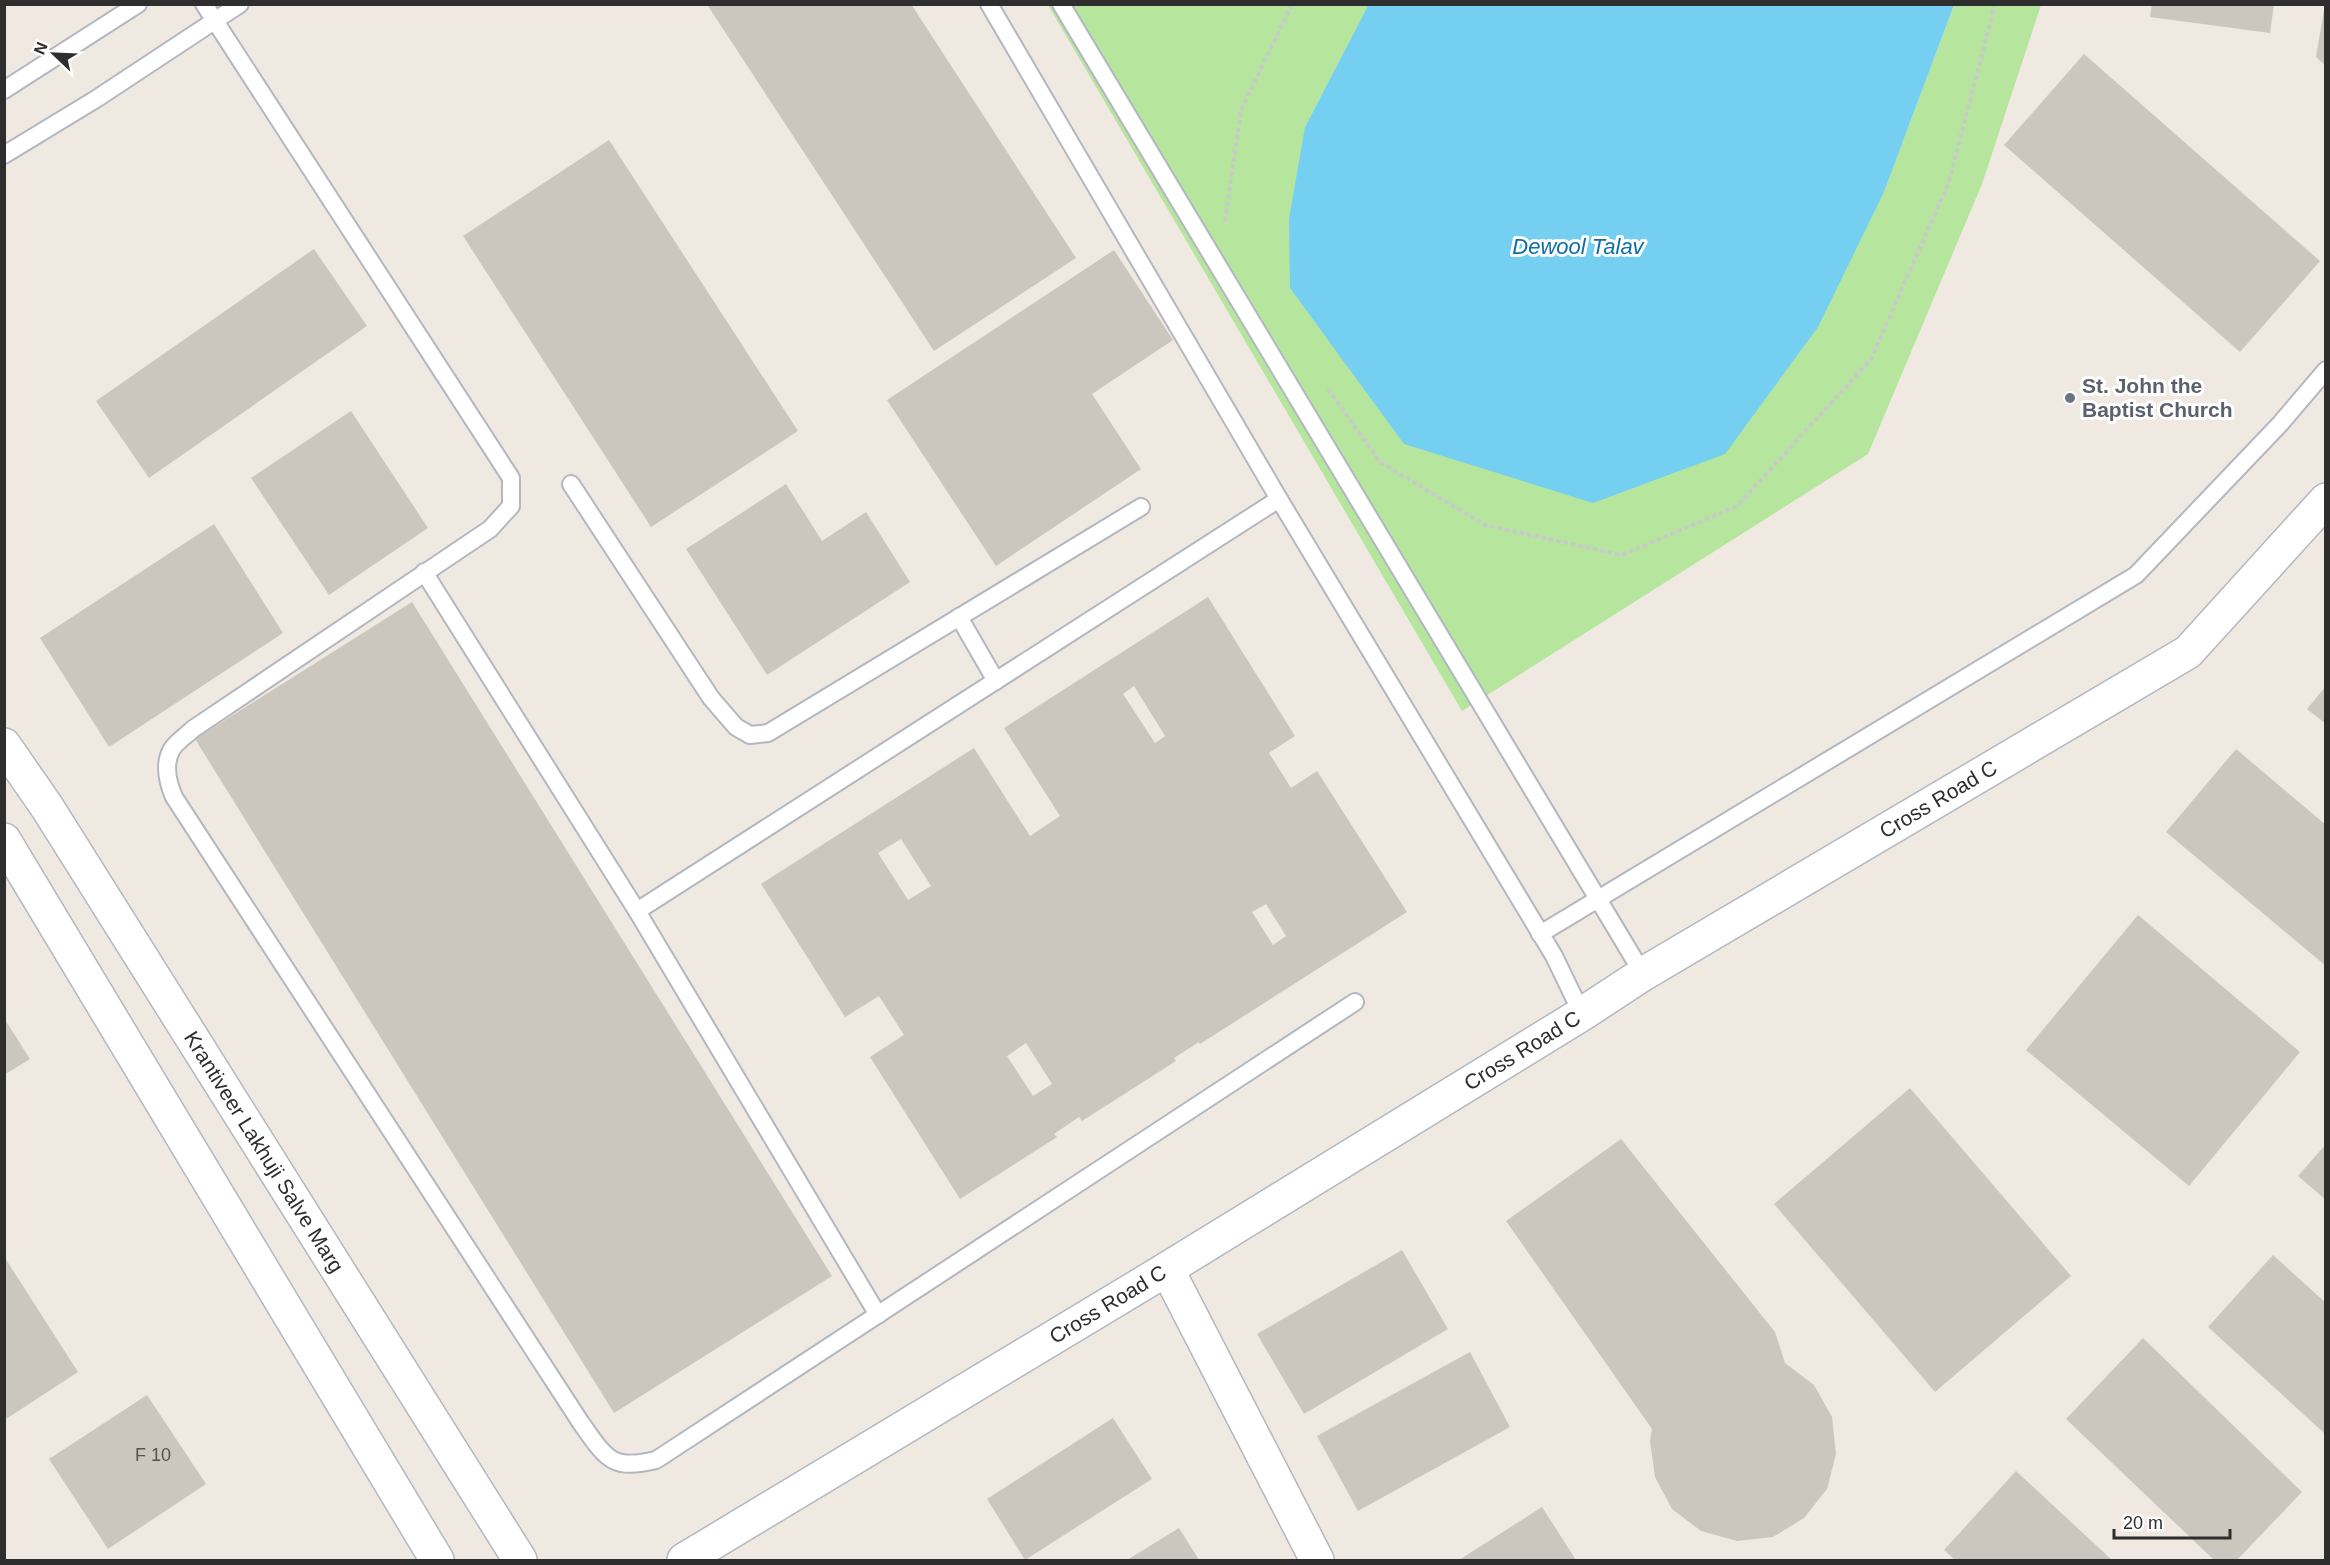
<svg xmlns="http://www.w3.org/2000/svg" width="2330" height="1565" viewBox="0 0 2330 1565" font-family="Helvetica,sans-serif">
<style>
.green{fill:#b6e59e}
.water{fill:#75cff0}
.building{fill:#cbc7bf;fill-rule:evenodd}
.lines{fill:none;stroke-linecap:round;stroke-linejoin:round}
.service-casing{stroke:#b4b7c1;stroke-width:20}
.minor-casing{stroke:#b4b7c1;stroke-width:36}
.secondary-casing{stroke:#b4b7c1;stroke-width:36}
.path{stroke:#c9c9c9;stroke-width:4;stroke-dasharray:4.5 3;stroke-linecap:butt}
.service{stroke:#fff;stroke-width:16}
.minor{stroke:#fff;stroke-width:33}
.secondary{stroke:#fff;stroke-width:33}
.worship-dot{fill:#6b7280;stroke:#fff;stroke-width:2}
.labels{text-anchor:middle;stroke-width:6;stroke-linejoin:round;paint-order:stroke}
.number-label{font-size:18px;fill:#555452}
.worship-label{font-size:21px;font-weight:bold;fill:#5b616d;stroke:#fff;text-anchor:start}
.street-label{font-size:21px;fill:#2e2e2e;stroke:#fff}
.water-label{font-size:22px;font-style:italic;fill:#0d6fa3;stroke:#fff}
</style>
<rect width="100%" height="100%" fill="#efe9e1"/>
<path class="green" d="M 1048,5 L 1369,5 L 1305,127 L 1884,192 L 1954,5 L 2041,5 L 1982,184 L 1868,454 L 1462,711 Z"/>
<path class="water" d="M 1369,4 L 1954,4 L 1954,5 L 1884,192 L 1818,327 L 1725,454 L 1593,503 L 1404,444 L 1290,288 L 1289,219 L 1305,127 Z"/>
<g class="building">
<path d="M 710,4 L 911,4 L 1076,258 L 934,351 L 708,6 Z"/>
<path d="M 2152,4 L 2274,4 L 2270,33 L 2150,17 Z"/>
<path d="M 2324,10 L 2326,10 L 2326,66 L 2316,57 Z"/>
<path d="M 2084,54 L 2320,261 L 2240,352 L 2004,145 Z"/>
<path d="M 609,140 L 798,431 L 651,527 L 463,236 Z"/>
<path d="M 314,249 L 367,326 L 149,478 L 96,401 Z"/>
<path d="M 1114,250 L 1173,340 L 1092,394 L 1141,469 L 996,566 L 887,400 Z"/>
<path d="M 351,411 L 428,528 L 329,595 L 251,478 Z"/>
<path d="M 786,484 L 822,541 L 866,512 L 910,582 L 767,675 L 686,549 Z"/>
<path d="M 214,524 L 283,633 L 109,747 L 40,638 Z"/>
<path d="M 1208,597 L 1295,736 L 1269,753 L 1291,788 L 1317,771 L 1407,912 L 1200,1044 L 1199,1042 L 1174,1058 L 1176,1061 L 1082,1121 L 1079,1117 L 1054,1134 L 1057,1137 L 960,1199 L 870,1057 L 904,1035 L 879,996 L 845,1017 L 761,884 L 974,748 L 1030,836 L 1060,816 L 1004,728 ZM 1134,686 L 1165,736 L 1155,743 L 1123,694 ZM 901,839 L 931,886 L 908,900 L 878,853 ZM 1266,904 L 1286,936 L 1273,945 L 1252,912 ZM 1026,1043 L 1052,1084 L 1033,1096 L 1007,1056 Z"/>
<path d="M 412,602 L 832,1276 L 614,1413 L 195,739 Z"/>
<path d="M 2326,686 L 2326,724 L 2307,709 Z"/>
<path d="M 2236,749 L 2326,825 L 2326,966 L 2166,832 Z"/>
<path d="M 2138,915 L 2300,1052 L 2189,1186 L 2026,1050 Z"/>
<path d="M 4,1018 L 30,1059 L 4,1075 Z"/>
<path d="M 1910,1088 L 2071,1276 L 1935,1392 L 1774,1204 Z"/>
<path d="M 1621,1139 L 1775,1332 L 1785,1363 L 1814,1385 L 1832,1417 L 1836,1454 L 1827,1489 L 1804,1518 L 1773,1537 L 1737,1541 L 1701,1531 L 1672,1509 L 1655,1477 L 1650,1441 L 1652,1429 L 1506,1221 Z"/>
<path d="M 2326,1144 L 2326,1200 L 2298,1176 Z"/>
<path d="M 1402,1250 L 1448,1329 L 1304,1414 L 1257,1334 Z"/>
<path d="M 2273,1255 L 2326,1303 L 2324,1433 L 2208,1327 Z"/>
<path d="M 5,1258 L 78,1372 L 6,1419 L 5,1416 Z"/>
<path d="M 2143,1338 L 2302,1492 L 2237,1560 L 2214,1560 L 2066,1419 Z"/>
<path d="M 1470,1352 L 1510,1427 L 1358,1511 L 1317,1436 Z"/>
<path d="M 147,1395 L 206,1484 L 108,1549 L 49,1459 Z"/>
<path d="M 1113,1418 L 1152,1479 L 1025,1560 L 987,1499 Z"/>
<path d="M 2016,1471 L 2112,1560 L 1955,1560 L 1944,1550 Z"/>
<path d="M 1542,1507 L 1576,1560 L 1459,1560 Z"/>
<path d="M 1179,1528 L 1199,1560 L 1127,1560 Z"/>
</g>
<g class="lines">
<defs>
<g id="service">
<path d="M 204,4 L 511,478 L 511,506 L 490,529 L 193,729 C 187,735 176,742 172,749 C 163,764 168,783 174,797 L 581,1423 C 606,1458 611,1471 656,1460 L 1355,1002"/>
<path d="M 989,4 L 1279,499 L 1554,956 L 1582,1014"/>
<path d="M 1061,4 L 1643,974"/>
<path d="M 4,90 L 138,4"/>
<path d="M 4,155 L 96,99 L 240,4"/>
<path d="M 571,484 L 711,698 L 736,727 L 750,735 L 768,733 L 1141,507"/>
<path d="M 424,572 L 637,911 L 878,1315"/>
<path d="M 959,617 L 996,681"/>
<path d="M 637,911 L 1279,499"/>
<path d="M 1540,934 L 2136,575 L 2280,424 L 2326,370"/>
</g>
<path id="minor" d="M 1167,1269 L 1317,1560"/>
<g id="secondary">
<path id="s1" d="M 4,745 L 47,807 L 520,1560"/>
<path d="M 4,840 L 437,1560"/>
<path id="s2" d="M 684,1560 L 1167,1269 L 1582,1014 L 1643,974 L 2188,652 L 2326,500"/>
</g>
</defs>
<use href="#service" class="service-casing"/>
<use href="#minor" class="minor-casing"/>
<use href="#secondary" class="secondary-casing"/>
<g class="path">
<path d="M 1225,221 L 1241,110 L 1292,4"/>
<path d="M 1328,389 L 1380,462 L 1485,525 L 1622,555 L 1737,506 L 1871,359 L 1949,182 L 1995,4"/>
</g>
<use href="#service" class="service"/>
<use href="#minor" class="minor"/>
<use href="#secondary" class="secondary"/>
</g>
<circle class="worship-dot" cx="2070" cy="398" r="6"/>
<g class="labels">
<g class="number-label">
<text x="153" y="1461">F 10</text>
</g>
<g class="worship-label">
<text x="2082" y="393">St. John the<tspan x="2082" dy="24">Baptist Church</tspan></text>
</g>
<g class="street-label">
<text dy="7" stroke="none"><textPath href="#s2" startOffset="1467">Cross Road C</textPath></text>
<text dy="7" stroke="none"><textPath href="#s2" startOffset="981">Cross Road C</textPath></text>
<text dy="7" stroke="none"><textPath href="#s1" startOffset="483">Krantiveer Lakhuji Salve Marg</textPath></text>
<text dy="7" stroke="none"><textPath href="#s2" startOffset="495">Cross Road C</textPath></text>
</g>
<g class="water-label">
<text x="1578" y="254">Dewool Talav</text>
</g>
</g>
<rect width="2330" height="1565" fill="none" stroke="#2e2e2e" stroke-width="12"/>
<g transform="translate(54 54) rotate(293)" stroke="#ffffff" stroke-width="4.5" paint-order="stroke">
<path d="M0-4.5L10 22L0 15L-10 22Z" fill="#2e2e2e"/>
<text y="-9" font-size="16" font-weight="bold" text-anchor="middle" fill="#2e2e2e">N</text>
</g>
<path d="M2114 1529v9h116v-9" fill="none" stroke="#2e2e2e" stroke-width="3"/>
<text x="2123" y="1529" font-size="18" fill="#2e2e2e" stroke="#ffffff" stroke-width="4.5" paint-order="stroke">20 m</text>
</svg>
